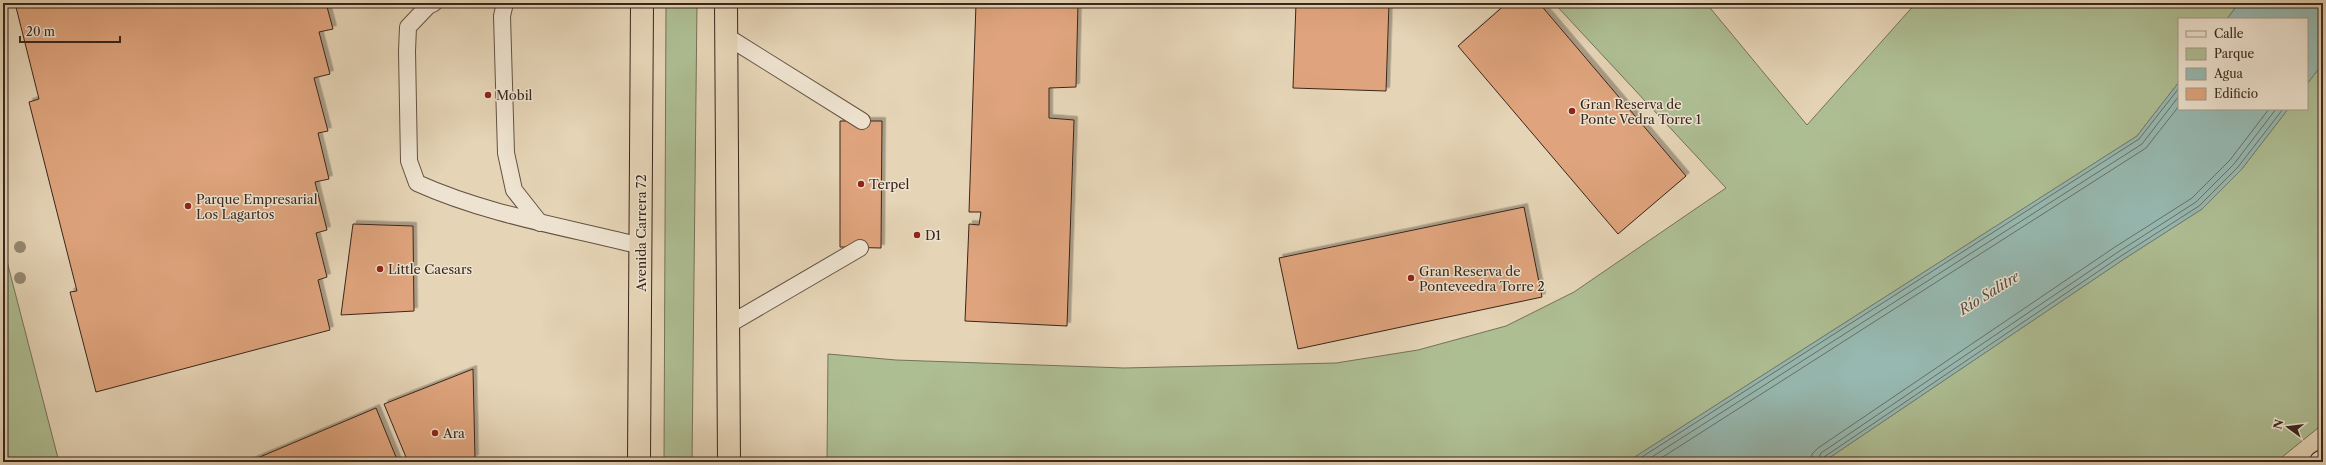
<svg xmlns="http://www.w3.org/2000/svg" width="2326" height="465" viewBox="0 0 2326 465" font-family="'Libre Caslon Text',serif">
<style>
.green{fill:#aebe93;stroke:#747258}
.water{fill:#96b8b0;stroke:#717e75}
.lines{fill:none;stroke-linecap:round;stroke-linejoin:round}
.shore{stroke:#686f66;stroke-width:1}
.building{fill:#dfa47d;stroke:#39261c;filter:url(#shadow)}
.lane-casing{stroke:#645242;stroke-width:18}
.secondary-casing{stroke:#39261c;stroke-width:24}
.highway-casing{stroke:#39261c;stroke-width:24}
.lane{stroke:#eee3d0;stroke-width:16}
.secondary{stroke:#eee3d0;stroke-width:22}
.highway{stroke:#e5d4b6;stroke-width:22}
.tree{fill:#968972}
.poi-dot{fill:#8f2418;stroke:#eee3d0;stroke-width:1.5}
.labels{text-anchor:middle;stroke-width:3;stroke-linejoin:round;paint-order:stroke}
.poi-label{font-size:13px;fill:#39261c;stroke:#eee3d0;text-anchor:start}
.street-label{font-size:13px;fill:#39261c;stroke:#eee3d0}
.water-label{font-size:14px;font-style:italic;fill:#504a41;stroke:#eee3d0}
</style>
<defs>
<filter id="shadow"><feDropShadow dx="3.5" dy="-3.5" stdDeviation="0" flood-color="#0004"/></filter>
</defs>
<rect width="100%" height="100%" fill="#e5d4b6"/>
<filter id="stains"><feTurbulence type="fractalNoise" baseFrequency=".005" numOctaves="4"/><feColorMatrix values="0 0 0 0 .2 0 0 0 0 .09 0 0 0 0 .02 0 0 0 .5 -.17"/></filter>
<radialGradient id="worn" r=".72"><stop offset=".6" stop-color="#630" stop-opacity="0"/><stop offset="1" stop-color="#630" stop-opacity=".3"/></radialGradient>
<g class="green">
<path d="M 666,3 L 697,3 L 692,462 L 664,462 Z"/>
<path d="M 1554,3 L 1706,3 L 1807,125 L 1916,3 L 2239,3 L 2227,19 L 2179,19 L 2179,82 L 2137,136 L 1627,462 L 827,462 L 828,354 L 896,360 L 1124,368 L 1336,363 L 1418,350 L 1506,326 L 1574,292 L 1726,188 Z"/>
<path d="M 2323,63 L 2323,424 L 2276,462 L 1823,462 L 2124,259 L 2202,209 L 2241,170 L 2288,109 L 2307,109 L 2307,84 Z"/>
<path d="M 3,246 L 59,462 L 3,462 Z"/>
</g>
<g class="water">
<path d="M 2239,3 L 2323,3 L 2323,63 L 2307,84 L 2307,19 L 2227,19 Z"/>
<path d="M 2179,82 L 2179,109 L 2288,109 L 2241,170 L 2202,209 L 2124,259 L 1823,462 L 1627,462 L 2137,136 Z"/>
</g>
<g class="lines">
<g class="shore">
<path d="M 1634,462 L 2139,139 L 2179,88"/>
<path d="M 1644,462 L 2142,144 L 2179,96"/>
<path d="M 1655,462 L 2146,148 L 2179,106"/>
<path d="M 1811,462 L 1812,454 L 1818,448 L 2115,247 L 2192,198 L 2230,160 L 2269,109"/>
<path d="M 1817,462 L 1821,453 L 2118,252 L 2196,202 L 2234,164 L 2276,109"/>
<path d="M 1822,462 L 1824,457 L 2121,256 L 2199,206 L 2238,167 L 2283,109"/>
</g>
</g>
<g class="building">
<path d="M 32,3 L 326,3 L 333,29 L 319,32 L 330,74 L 314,78 L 328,131 L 318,133 L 329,179 L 315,182 L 327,230 L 316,233 L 327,277 L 318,280 L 330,330 L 96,392 L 70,292 L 77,291 L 29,102 L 39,99 L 16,7 Z"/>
<path d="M 976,3 L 1078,3 L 1076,87 L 1049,88 L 1049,118 L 1074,120 L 1067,326 L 965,321 L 969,224 L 979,225 L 981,212 L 969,212 Z"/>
<path d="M 1296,3 L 1389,3 L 1386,91 L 1293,88 Z"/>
<path d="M 1507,3 L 1539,3 L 1686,176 L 1618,234 L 1458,46 Z"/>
<path d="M 840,121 L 882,121 L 881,248 L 840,247 Z"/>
<path d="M 1524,207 L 1542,297 L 1298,349 L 1279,258 Z"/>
<path d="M 353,224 L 413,226 L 414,311 L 341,315 Z"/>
<path d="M 473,369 L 475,458 L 467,462 L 408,462 L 384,404 Z"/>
<path d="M 376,408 L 398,462 L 248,462 Z"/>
</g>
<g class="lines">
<defs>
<g id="lane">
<path d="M 434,3 L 428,6 L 408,27 L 407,51 L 409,161 L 417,183 C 488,215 566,227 641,246"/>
<path d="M 505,3 L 502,16 L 506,153 L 514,190 L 540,223"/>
<path d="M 726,36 L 862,121"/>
<path d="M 728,325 L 860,248"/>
</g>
<path id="secondary" d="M 2321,462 L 2323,461"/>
<g id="highway">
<path d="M 726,3 L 729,462"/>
<path d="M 639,462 L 642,3"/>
</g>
</defs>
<use href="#lane" class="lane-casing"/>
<use href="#secondary" class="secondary-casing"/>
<use href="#highway" class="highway-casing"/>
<use href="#lane" class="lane"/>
<use href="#secondary" class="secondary"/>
<use href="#highway" class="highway"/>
</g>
<g class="tree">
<circle cx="20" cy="247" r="6"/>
<circle cx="20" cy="278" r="6"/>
</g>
<g class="poi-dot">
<circle cx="488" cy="95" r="4"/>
<circle cx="1572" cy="111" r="4"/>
<circle cx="861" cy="184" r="4"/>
<circle cx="188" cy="206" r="4"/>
<circle cx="917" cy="235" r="4"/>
<circle cx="380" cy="269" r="4"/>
<circle cx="1411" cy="278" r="4"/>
<circle cx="435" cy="433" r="4"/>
</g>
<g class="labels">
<g class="poi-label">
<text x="496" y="100">Mobil</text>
<text x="1580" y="109">Gran Reserva de<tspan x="1580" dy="15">Ponte Vedra Torre 1</tspan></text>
<text x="869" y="189">Terpel</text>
<text x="196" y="204">Parque Empresarial<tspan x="196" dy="15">Los Lagartos</tspan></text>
<text x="925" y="240">D1</text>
<text x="388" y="274">Little Caesars</text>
<text x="1419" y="276">Gran Reserva de<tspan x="1419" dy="15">Ponteveedra Torre 2</tspan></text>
<text x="443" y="438">Ara</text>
</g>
<g class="street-label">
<text transform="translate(641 233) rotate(-90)" y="5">Avenida Carrera 72</text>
</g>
<g class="water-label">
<text transform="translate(1989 293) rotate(-32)" y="5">Río Salitre</text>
</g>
</g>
<rect width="2326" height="465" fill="none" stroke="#e5d4b6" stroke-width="16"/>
<rect x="4" y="4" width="2318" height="457" fill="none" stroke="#39261c" stroke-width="2"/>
<rect x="8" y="8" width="2310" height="449" fill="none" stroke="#39261c"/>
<rect x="2178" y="18" width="130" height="92" fill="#eee3d0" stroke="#a69788"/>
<rect x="2186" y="31" width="20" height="6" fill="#eee3d0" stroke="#a69788"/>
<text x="2214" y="38" font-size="12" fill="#39261c">Calle</text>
<rect x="2186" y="48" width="20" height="12" fill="#aebe93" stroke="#a69788"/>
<text x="2214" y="58" font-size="12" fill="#39261c">Parque</text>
<rect x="2186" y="68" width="20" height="12" fill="#96b8b0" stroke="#a69788"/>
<text x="2214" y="78" font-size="12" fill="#39261c">Agua</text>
<rect x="2186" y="88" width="20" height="12" fill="#dfa47d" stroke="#a69788"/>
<text x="2214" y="98" font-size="12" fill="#39261c">Edificio</text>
<g transform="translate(2288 427) rotate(285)" stroke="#eee3d0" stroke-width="3" paint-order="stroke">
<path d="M0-3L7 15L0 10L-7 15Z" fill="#39261c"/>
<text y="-6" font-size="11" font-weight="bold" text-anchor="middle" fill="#39261c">N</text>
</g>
<path d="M20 36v6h100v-6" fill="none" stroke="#39261c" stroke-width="2"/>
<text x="26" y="36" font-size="12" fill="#39261c" stroke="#eee3d0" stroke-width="3" paint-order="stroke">20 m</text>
<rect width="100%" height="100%" filter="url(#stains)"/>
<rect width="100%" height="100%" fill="url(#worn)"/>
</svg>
